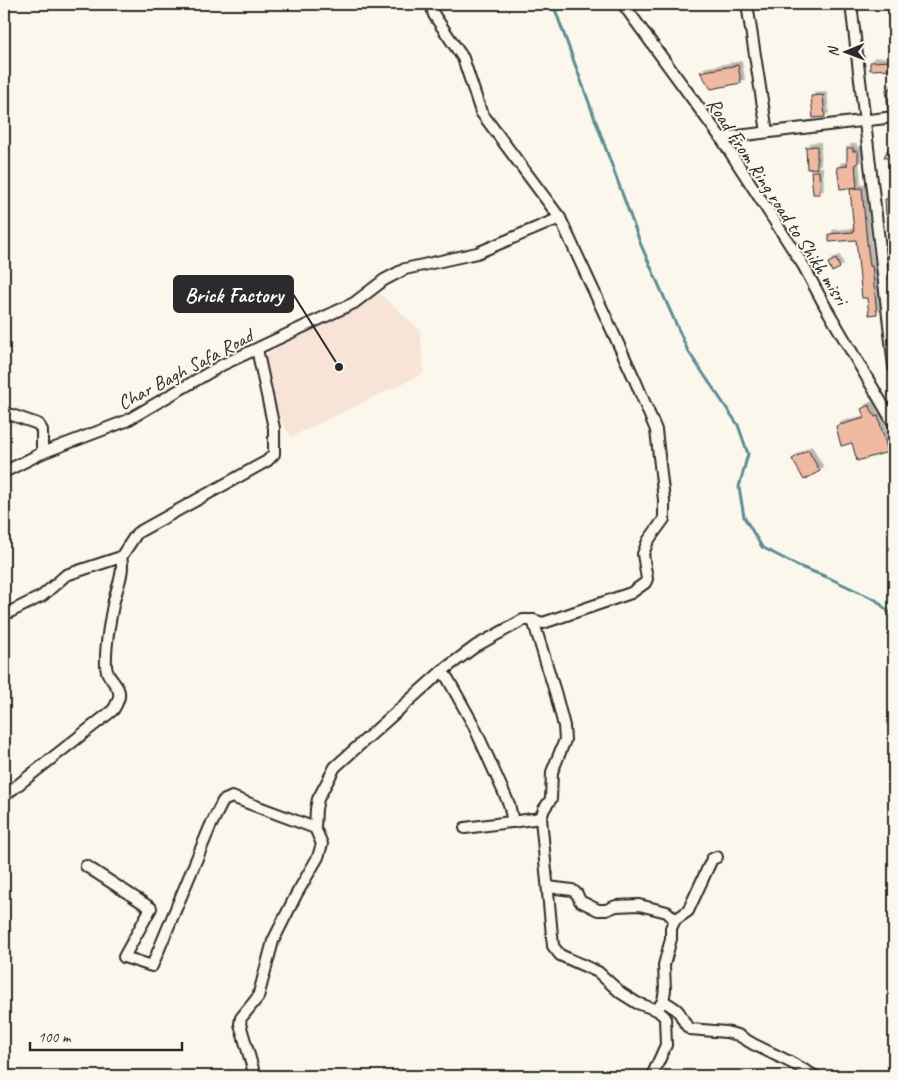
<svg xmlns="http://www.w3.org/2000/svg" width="898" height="1080" viewBox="0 0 898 1080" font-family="Caveat,sans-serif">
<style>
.built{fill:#f7e4d6}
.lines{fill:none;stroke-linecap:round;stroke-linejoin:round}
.stream{stroke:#5c8c92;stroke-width:3}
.building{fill:#efb9a2;stroke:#2b2b2b;filter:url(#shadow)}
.minor-casing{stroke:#2b2b2b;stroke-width:14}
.minor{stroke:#fbf7ec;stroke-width:10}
.labels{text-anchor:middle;stroke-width:4;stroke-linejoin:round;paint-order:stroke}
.street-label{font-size:20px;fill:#2b2b2b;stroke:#fbf7ec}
.leader{fill:none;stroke:#2b2b2b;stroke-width:2}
.callout-dot{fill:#2b2b2b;stroke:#fbf7ec;stroke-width:2}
.callout{fill:#2b2b2b;stroke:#2b2b2b;stroke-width:2}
.callout-label{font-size:21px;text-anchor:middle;font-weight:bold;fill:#fff}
</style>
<defs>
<filter id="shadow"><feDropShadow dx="3.5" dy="-3.5" stdDeviation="0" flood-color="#0004"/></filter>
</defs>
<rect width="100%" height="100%" fill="#fbf7ec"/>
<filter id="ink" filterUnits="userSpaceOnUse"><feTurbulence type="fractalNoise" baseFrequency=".02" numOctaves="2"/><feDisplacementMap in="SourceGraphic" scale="10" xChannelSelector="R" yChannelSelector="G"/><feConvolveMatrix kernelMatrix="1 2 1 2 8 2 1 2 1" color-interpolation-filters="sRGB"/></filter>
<g filter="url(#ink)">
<path class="built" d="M 379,293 L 420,330 L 424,373 L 291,437 L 276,411 L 252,362 Z"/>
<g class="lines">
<path class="stream" d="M 553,4 L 641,245 L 688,351 L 738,425 L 748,454 L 739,487 L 744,517 L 762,547 L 798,566 L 827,577 L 876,600 L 894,617"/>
</g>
<g class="building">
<path d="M 894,61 L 894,69 L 870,70 L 870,62 Z"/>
<path d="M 738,65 L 741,83 L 711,89 L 700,72 Z"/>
<path d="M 894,88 L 894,110 L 888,111 L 886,89 Z"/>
<path d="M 823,95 L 825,117 L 813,118 L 811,96 Z"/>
<path d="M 817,146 L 817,168 L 807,169 L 806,147 Z"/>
<path d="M 847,148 L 853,148 L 853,151 L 858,151 L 858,164 L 855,164 L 857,187 L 840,189 L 837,167 L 847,166 Z"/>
<path d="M 888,149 L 894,153 L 894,162 L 884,157 Z"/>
<path d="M 811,171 L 819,171 L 820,194 L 813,194 Z"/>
<path d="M 862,188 L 867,243 L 870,266 L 872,266 L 877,314 L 869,315 L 867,298 L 862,298 L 856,240 L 829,242 L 829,234 L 854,232 L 850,189 Z"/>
<path d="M 885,199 L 894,199 L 894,214 L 886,215 Z"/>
<path d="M 836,259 L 840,268 L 832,272 L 828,263 Z"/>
<path d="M 869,405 L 875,417 L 878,416 L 888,452 L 857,461 L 852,443 L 841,446 L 836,426 L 865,418 L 861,409 Z"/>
<path d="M 808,450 L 820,471 L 804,480 L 792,459 Z"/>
</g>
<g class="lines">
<defs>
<g id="minor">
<path d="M 623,4 L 721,138 L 803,265 L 825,306 L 894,424"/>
<path d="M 747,4 L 767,132"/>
<path d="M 851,4 L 894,367"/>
<path d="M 721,138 L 894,117"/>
<path d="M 4,415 L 12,415 L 38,424 L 42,430 L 42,453"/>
<path d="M 4,472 L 42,453 L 126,421 L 222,365 L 354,303 L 384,280 L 405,269 L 477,253 L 560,218 L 481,112 L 463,58 L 434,15 L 431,4"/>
<path d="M 4,615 L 42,596 L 66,575 L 121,557 L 137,533 L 267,461 L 274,454 L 274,428 L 257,349"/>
<path d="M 533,620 L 556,695 L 564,726 L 565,740 L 552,772 L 551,799 L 544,809 L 541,818 L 553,946 L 560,955 L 598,972 L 621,993 L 637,1003 L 657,1010 L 665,1017 L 666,1045 L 652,1076"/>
<path d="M 442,671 L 448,679 L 473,724 L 509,804 L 513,822"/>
<path d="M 4,796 L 113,710 C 115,707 117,704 118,700 C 124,686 106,680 106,666 C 105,646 109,625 113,605 C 116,589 125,573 121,557"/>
<path d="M 465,828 L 541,818"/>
<path d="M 86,866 L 151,908 L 124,957 L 152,966 L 210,827 L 223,801 L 232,797 L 315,828"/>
<path d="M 548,887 L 572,890 L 577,894 L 580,901 L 598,910 L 606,910 L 616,906 L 639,905 L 667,912 L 675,920"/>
<path d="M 663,1001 C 668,1004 674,1007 678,1011 C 683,1017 684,1025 690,1029 L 726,1032 L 738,1035 L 753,1044 L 790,1062 L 815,1076"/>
<path d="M 659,1007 L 663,1001 L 665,990 L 664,965 L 671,939 L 671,928 L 675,920 L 688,911 L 712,859 L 717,857"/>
<path d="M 252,1076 L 253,1069 L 240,1024 L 241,1018 L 258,997 L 273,941 L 296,895 L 318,857 L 322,844 L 315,828 L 316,809 L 318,799 L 335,767 L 442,671 L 476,646 L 523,620 L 533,620 L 543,623 L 631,593 L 645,583 L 647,579 L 643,554 L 648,541 L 664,519 L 664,500 L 656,430 L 635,380 L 560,218"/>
</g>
</defs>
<use href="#minor" class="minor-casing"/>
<use href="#minor" class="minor"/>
</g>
</g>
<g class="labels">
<g class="street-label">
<text transform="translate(778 201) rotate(57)" y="7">Road From Ring road to Shikh misri</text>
<text transform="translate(185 369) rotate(-28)" y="7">Char Bagh Safa Road</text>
</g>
</g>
<path class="leader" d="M339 367L293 294"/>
<circle class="callout-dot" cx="339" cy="367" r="5"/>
<rect class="callout" x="174" y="276" width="119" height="36" rx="5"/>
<g class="callout-label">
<text x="234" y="302">Brick Factory</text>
</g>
<rect width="898" height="1080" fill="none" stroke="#fbf7ec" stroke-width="20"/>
<rect x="10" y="10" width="878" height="1060" fill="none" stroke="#2b2b2b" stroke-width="2" filter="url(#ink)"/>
<g transform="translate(846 52) rotate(269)" stroke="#fbf7ec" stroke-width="4" paint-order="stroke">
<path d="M0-4L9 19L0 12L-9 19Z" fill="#2b2b2b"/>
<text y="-8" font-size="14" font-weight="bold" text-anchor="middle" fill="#2b2b2b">N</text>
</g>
<path d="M30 1042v8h152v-8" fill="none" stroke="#2b2b2b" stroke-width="2.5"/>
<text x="38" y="1042" font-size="15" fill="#2b2b2b" stroke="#fbf7ec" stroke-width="4" paint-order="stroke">100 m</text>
</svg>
